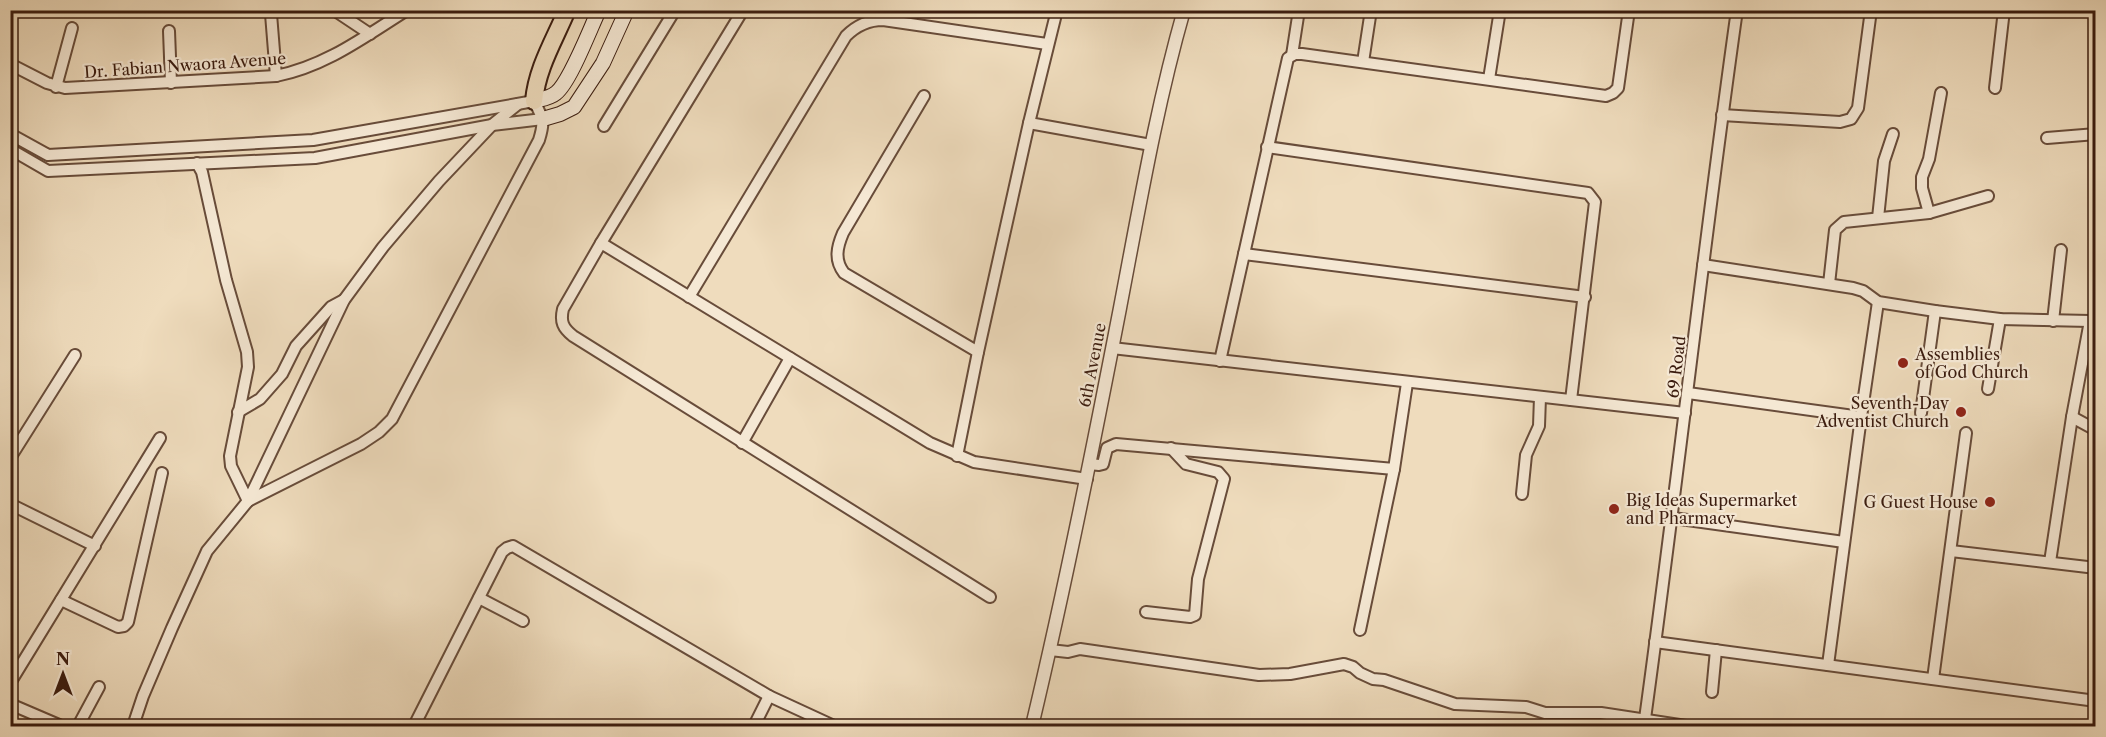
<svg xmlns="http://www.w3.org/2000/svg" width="2106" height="737" viewBox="0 0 2106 737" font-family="'Libre Caslon Text',serif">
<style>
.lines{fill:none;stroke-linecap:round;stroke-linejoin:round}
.minor-casing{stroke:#684c3a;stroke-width:14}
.tertiary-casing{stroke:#684c3a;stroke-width:15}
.secondary-casing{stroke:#3b1c0f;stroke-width:16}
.trunk-casing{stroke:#3b1c0f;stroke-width:20}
.minor{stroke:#f5e8d4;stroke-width:10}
.tertiary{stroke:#f5e8d4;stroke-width:12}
.secondary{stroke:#f5e8d4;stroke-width:14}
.trunk{stroke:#efdcbd;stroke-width:16}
.poi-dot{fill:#8f2418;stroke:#f5e8d4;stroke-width:2}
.labels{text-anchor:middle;stroke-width:4.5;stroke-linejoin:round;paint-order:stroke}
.street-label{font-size:16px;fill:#3b1c0f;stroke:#f5e8d4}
.poi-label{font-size:16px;fill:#3b1c0f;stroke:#f5e8d4;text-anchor:start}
</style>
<rect width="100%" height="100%" fill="#efdcbd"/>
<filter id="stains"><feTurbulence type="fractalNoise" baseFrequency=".00333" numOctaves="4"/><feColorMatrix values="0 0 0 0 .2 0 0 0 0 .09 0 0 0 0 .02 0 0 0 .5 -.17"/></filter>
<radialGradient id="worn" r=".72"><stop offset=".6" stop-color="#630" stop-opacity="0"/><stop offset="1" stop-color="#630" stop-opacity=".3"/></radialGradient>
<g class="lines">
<defs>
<g id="minor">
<path d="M 334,10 L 370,34"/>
<path d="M 743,10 L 601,243 L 563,309 C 560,322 563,328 573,336 L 990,597"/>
<path d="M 271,14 L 276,76"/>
<path d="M 169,31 L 171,83"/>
<path d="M 1292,55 L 1299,10"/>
<path d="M 1363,62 L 1371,10"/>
<path d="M 10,64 L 47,83 L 65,88 L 276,76 C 326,66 364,37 407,10"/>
<path d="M 1489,79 L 1500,10"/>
<path d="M 56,87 L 72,28"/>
<path d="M 1995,88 L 2004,10"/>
<path d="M 924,96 L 843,233 C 837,247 834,260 844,273 L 978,352"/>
<path d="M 1722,115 L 1840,122 L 1851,119 L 1858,108 L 1871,10"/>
<path d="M 1029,123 L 1151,145"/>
<path d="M 604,126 L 675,10"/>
<path d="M 10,134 L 48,155 L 313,140 L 534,101 C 543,118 545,121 539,140 L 392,419 L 379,432 L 361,444 L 248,501"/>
<path d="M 2047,138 L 2096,134"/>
<path d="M 1267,147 L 1588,193 L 1595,202 L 1571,400"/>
<path d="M 10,149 L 48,171 L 315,158 L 492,125 L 543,119"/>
<path d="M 1929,213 L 1922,188 L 1922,177 L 1929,159 L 1941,93"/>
<path d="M 1878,218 L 1884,161 L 1893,134"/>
<path d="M 601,243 L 930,443 L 974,462 L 1087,479"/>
<path d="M 1244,254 L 1585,297"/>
<path d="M 1703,265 L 1853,288 L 1863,291 L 1878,302 L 1935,311 L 2000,319 L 2090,321 L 2096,319"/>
<path d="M 1829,284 L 1835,230 L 1844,222 L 1929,213 L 1988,196"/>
<path d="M 689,297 L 846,36 C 857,25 868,20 883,20 L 1047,44"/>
<path d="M 2053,321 L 2061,250"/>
<path d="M 1112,348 L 1685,413"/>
<path d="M 1220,361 L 1288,58 L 1295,54 L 1302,54 L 1606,96 L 1613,93 L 1618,88 L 1629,10"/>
<path d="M 1988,389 L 2000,319"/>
<path d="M 1688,393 L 1861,417"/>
<path d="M 238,412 L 260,399 L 282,374 L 296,346 L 331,307 L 344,300"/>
<path d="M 1921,413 L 1935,311"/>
<path d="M 2072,417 L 2096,430"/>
<path d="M 742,443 L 790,358"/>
<path d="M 957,456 L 978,352 L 1029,123 L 1057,10"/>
<path d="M 10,458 L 75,355"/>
<path d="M 1090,464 L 1099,465 L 1103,464 L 1107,448 L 1116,444 L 1394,469"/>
<path d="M 1522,494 L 1526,455 L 1539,426 L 1540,397"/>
<path d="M 248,501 L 344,300 L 383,247 L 439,181 L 492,125 L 518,104"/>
<path d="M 10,504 L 95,546"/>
<path d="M 1673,518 L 1844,542"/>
<path d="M 1951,551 L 2096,568"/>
<path d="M 2050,562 L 2072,417 L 2090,321"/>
<path d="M 479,598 L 523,621"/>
<path d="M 61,600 L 118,627 L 124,626 L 128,622 L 162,473"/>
<path d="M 1146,612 L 1190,617 L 1195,615 L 1198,579 L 1224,479 L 1218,472 L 1186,464 L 1171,448"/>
<path d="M 1360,630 L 1394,469 L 1407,383"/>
<path d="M 1655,642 L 2096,701"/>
<path d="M 1050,650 L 1068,652 L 1080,649 L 1259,675 L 1290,674 L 1344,664 L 1353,667 L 1360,673 L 1373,679 L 1384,680 L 1455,704 L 1526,707 L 1545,713 L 1601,713 L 1686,726"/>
<path d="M 1828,665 L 1861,417 L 1878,302"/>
<path d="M 1933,679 L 1966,433"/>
<path d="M 10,683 L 160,438"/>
<path d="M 1712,692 L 1716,650"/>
<path d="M 10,704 L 59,725"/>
<path d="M 78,726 L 99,687"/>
<path d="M 133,726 L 143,696 L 172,628 L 207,551 L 248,501 L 231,466 L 230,456 L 248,367 L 247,352 L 226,280 L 202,172 L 197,163"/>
<path d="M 414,726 L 502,552 L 507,548 L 513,546 L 769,696 L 834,726"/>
<path d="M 754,726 L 769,696"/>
<path d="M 1644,726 C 1677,488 1703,249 1737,10"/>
</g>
<path id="tertiary" d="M 1032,726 C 1065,588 1093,448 1120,308 C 1139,209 1156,108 1184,10"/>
<g id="secondary">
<path d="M 534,101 C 542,99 550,98 556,93 C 570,82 590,29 599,10"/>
<path d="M 543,119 L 560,114 L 574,107 L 603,63 L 627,10"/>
</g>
<path id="trunk" d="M 534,101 C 537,68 554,41 567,10"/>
</defs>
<use href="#minor" class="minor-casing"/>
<use href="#tertiary" class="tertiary-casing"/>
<use href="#secondary" class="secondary-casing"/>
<use href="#trunk" class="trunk-casing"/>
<use href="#minor" class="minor"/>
<use href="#tertiary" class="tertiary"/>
<use href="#secondary" class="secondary"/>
<use href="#trunk" class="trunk"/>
</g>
<g class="poi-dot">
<circle cx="1903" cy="363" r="6"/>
<circle cx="1961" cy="412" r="6"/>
<circle cx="1990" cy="502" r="6"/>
<circle cx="1614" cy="509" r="6"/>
</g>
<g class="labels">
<g class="street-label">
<text transform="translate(185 65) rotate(-4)" y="6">Dr. Fabian Nwaora Avenue</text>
<text transform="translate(1092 365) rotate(-79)" y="6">6th Avenue</text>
<text transform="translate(1676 367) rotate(-83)" y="6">69 Road</text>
</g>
<g class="poi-label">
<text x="1915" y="360">Assemblies<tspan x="1915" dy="18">of God Church</tspan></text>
<text x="1949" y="409" text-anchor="end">Seventh-Day<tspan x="1949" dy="18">Adventist Church</tspan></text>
<text x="1626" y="506">Big Ideas Supermarket<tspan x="1626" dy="18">and Pharmacy</tspan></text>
<text x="1978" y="508" text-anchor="end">G Guest House</text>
</g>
</g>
<rect width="2106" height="737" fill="none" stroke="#efdcbd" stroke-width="36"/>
<rect x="12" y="12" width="2082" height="713" fill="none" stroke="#3b1c0f" stroke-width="3"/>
<rect x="18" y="18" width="2070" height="701" fill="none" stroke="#3b1c0f" stroke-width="1.5"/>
<g transform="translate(63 674)" stroke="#f5e8d4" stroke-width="4.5" paint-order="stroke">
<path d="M0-4.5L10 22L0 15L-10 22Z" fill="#3b1c0f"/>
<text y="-9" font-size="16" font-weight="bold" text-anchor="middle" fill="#3b1c0f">N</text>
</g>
<rect width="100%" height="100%" filter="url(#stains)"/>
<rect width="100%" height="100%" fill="url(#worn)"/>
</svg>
